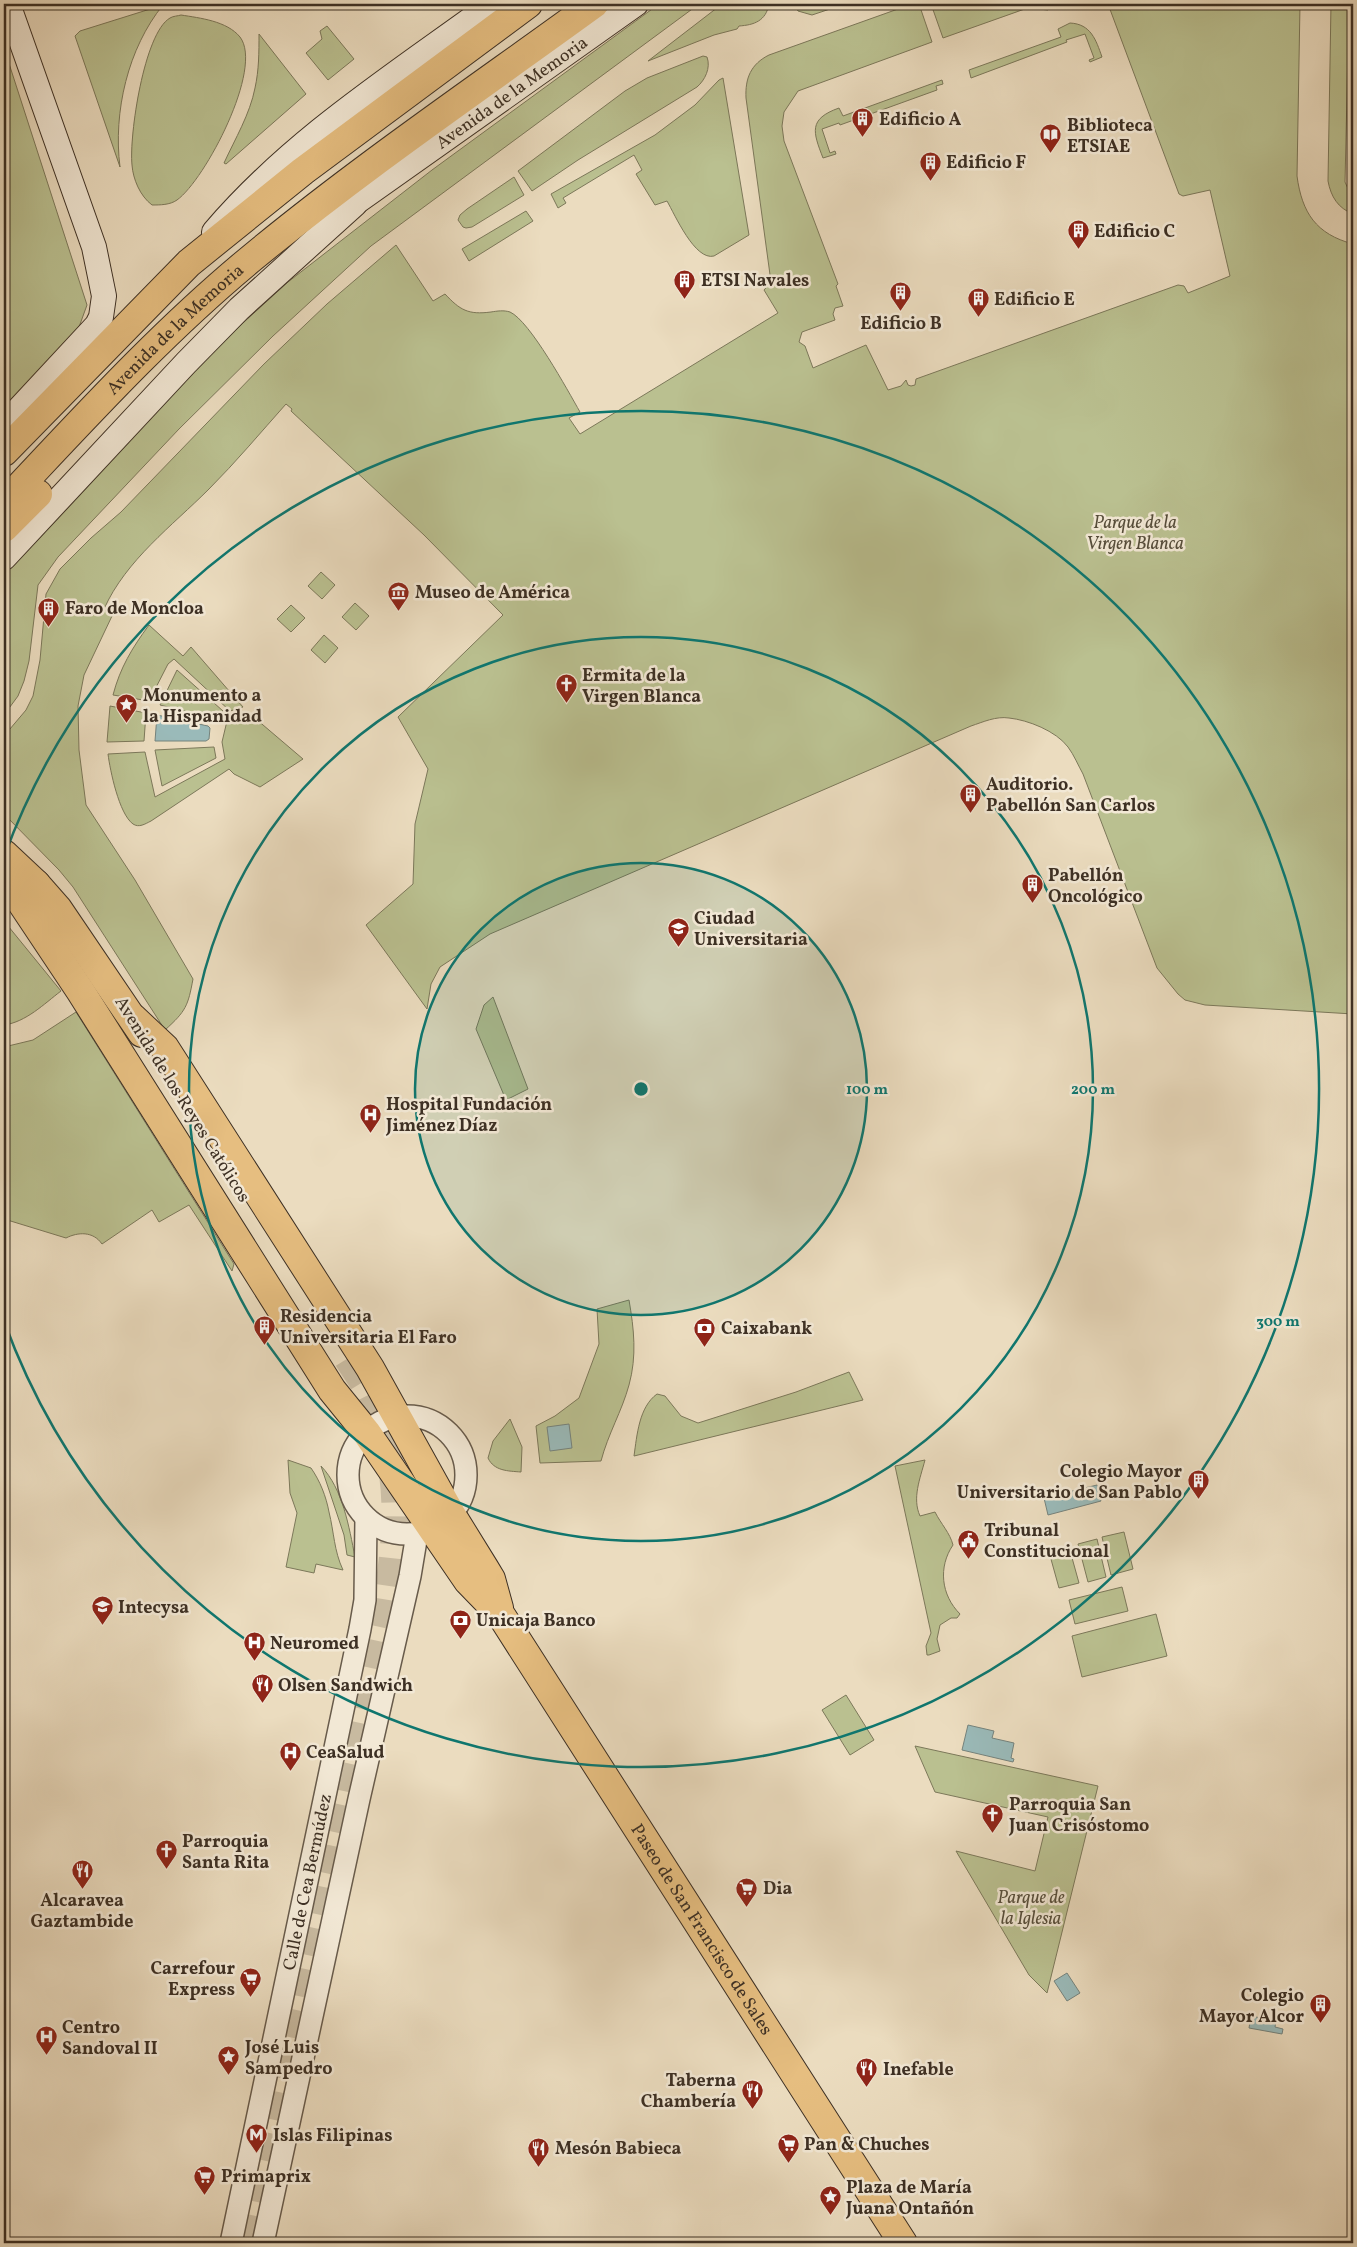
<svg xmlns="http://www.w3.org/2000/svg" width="1357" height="2247" viewBox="0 0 1357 2247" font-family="Vollkorn,serif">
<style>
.green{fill:#bac090;stroke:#7c785a}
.water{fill:#9abab9;stroke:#75837d}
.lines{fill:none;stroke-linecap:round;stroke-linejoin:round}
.primary-tunnel{stroke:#c8baa0;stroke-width:28;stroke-dasharray:28 14;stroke-linecap:butt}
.tertiary-casing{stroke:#685b4b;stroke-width:24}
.secondary-casing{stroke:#3d3024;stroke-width:26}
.primary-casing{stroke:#3d3024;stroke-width:30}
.trunk-casing{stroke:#3d3024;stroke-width:30}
.tertiary{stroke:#f2e8d5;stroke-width:21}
.secondary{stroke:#f2e8d5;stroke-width:24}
.primary{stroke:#e6be80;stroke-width:28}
.trunk{stroke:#e6be80;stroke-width:28}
.ring{fill:none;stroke:#0f766e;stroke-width:2.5}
.labels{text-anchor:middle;stroke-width:5;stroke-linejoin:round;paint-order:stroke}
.street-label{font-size:18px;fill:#3d3024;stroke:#f2e8d5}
.poi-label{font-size:18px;font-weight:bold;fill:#3d3024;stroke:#f2e8d5;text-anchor:start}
.park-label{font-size:18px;font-style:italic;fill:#564d3a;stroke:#f2e8d5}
.centre{fill:#0f766e;stroke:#f2e8d5;stroke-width:2.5}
.ring-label{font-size:15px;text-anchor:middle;font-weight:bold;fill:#0f766e;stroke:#f2e8d5;stroke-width:5;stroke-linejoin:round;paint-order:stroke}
</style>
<rect width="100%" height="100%" fill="#ebdcbf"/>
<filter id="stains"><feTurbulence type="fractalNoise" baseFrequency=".004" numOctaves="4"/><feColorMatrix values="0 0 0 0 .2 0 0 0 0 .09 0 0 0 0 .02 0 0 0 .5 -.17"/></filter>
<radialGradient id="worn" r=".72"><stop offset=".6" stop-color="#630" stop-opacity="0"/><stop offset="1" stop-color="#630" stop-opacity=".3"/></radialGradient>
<g class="green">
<path d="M 659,4 L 699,4 L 371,246 L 273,336 L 179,429 L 58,557 L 38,585 L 29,661 L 24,681 L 18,696 L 4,715 L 4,572 L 80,489 L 221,343 L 288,282 L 432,170 Z"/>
<path d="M 722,4 L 769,4 C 766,21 754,25 739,26 L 737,29 L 714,35 L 648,61 Z"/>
<path d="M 794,4 L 845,4 L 812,15 L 798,11 Z"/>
<path d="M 912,4 L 919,4 L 932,42 L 798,91 L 784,112 L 782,126 L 784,141 L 838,284 L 836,286 L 843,306 L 835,308 L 833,314 L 835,320 L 802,332 L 799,342 L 805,346 L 813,368 L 866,345 L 888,390 L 901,386 L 906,380 L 908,385 L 911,386 L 915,385 L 916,379 L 1178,285 L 1184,286 L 1188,293 L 1230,276 L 1210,190 L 1183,196 L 1179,194 L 1108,4 L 1300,4 L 1297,176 C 1302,213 1316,234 1353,244 L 1353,1014 L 1205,1005 L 1185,1000 L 1178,994 L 1157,968 L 1083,774 C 1078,765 1074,755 1068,747 C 1056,731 1028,720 1009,718 C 996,716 983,722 971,726 L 490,934 L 440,967 L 431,984 L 427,1009 L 366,925 L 413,884 L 415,824 L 428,769 L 398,717 L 503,615 L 424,535 L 291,411 L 292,409 L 286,404 C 261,432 236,462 209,489 C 172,526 126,560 104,609 L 112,616 L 84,675 L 78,706 L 79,750 L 86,805 L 135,880 L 193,979 C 188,1006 186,1011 165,1030 L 73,887 L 59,870 L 4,814 L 4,736 L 26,710 L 33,696 L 40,660 L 46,594 L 60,569 L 91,538 L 121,512 L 264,364 L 327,304 L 396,245 L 433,301 L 445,294 C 460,310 468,315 491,312 C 497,311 504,310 510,312 C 530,321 568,391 580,412 L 569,418 L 580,434 L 778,313 L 764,290 L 771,282 L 746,98 C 745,78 751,64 769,55 Z"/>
<path d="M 931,4 L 1052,4 L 1047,6 L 1048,10 L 1039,9 L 1036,5 L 943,38 Z"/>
<path d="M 1331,4 L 1349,4 L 1345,182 L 1353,200 L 1353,214 C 1338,208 1331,197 1328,181 Z"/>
<path d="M 163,5 C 128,48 113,112 120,167 L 75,36 L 80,31 Z"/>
<path d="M 181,15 C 200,18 227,21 240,37 C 264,68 205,180 177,200 C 170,205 160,205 152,205 C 140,196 133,179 132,165 C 129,136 144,33 170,18 C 173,16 178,16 181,15 Z"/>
<path d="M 1070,23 C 1091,24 1096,40 1102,57 L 1090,62 L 1089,60 L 1094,58 L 1085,34 L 1066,40 L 1067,42 L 971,78 L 969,70 L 1061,37 L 1058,29 Z"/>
<path d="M 327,26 L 354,59 L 328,80 L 306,53 L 322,39 L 320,31 Z"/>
<path d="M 259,34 L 306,94 L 226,164 L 224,163 C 235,139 250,114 255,88 C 259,70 259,52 259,34 Z"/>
<path d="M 4,48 L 87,305 L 79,327 L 4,417 Z"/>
<path d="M 703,56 L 707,57 C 711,68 705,80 697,87 L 578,160 L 532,191 L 518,171 L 522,168 L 625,91 L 647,78 Z"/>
<path d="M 723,78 L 749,235 L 714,256 C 695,261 675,215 667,201 L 655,205 L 636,174 L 642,170 L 634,155 L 563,198 L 566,203 L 558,208 L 551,194 L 655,135 L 695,105 L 719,80 Z"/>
<path d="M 942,80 L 943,84 L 936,86 L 937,90 L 840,125 L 839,123 L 822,129 L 830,153 L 835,151 L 836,154 L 823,158 C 813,132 808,119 839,108 L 843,116 Z"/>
<path d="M 514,177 L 524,195 L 472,227 L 466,228 L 463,227 L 458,220 L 460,215 L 467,209 Z"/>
<path d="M 526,211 L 533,221 L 469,261 L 462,249 Z"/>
<path d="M 321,572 L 335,585 L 322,599 L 308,586 Z"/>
<path d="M 355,603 L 369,616 L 356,630 L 342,617 Z"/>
<path d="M 291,605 L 305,618 L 291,632 L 277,619 Z"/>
<path d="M 149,625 L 183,656 L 191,647 L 243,707 L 230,711 L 174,659 L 168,664 L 149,701 L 113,695 C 120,668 132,648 149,625 Z"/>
<path d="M 324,635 L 338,648 L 325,663 L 311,650 Z"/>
<path d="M 177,670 L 223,711 L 217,719 L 160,705 Z"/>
<path d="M 110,706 L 146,713 L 144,741 L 107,742 Z"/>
<path d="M 256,719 L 303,759 L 260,787 L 234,774 L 229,769 L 151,821 C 145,824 139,828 133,824 C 119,814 110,770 108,754 L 145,752 L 155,797 L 225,759 L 222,742 L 227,721 L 240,722 Z"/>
<path d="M 214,747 L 216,758 L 162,786 L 155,750 Z"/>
<path d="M 4,921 L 61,991 C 44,1004 26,1022 4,1025 Z"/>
<path d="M 493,997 L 528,1089 L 506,1100 L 476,1029 L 484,1005 Z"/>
<path d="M 76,1012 L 234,1264 L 232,1271 L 189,1205 L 159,1222 L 152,1210 L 102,1244 C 93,1231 78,1232 66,1238 L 4,1219 L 4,1047 L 33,1040 Z"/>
<path d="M 629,1300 C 634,1329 637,1356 629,1385 C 622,1411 608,1434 601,1461 L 540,1463 L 536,1426 L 555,1416 L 579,1398 L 599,1344 L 597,1309 Z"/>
<path d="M 849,1372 L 863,1400 L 634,1456 C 637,1435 639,1407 657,1394 L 665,1396 L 681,1416 L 698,1423 L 796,1392 Z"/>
<path d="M 510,1419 L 522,1447 L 521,1472 C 508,1471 494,1471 488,1458 L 493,1441 Z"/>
<path d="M 288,1460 L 311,1468 C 320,1481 326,1496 329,1512 C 334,1532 334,1551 343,1570 L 316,1564 L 314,1573 L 286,1567 L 297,1513 L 290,1493 Z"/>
<path d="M 925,1460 C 920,1479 912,1498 920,1516 L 935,1512 C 941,1524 950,1533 953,1545 C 938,1567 941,1595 960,1614 L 957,1618 L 951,1618 L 940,1625 L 937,1639 L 940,1651 L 929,1655 L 927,1655 L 926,1646 L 931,1633 L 895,1466 Z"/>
<path d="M 321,1466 C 343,1489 349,1527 355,1557 L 347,1555 L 344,1535 Z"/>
<path d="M 1124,1532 L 1133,1569 L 1111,1575 L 1102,1537 Z"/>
<path d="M 1097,1539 L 1106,1577 L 1088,1582 L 1078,1544 Z"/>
<path d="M 1069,1547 L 1079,1583 L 1059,1588 L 1049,1552 Z"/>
<path d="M 1122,1587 L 1128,1611 L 1075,1624 L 1069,1600 Z"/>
<path d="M 1156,1614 L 1167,1656 L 1082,1677 L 1072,1636 Z"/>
<path d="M 846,1695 L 874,1740 L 850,1755 L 822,1710 Z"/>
<path d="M 915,1746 L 1098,1786 L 1047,1993 L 1029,1975 L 956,1851 L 1035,1871 L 1048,1817 L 935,1792 Z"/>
</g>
<g class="water">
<path d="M 157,715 L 208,726 L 210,728 L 209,739 L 206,741 L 155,741 Z"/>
<path d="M 569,1424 L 572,1448 L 550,1451 L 547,1427 Z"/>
<path d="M 1097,1485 L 1101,1501 L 1048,1515 L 1044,1498 Z"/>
<path d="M 968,1725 L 994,1731 L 992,1738 L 1014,1743 L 1011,1758 L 1014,1759 L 1013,1762 L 962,1750 Z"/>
<path d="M 1067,1973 L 1080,1993 L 1067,2001 L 1054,1981 Z"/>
<path d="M 1251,2016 L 1276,2021 L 1275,2027 L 1283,2029 L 1282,2034 L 1249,2028 Z"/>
</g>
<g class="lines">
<path class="primary-tunnel" d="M 248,2243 L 384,1620 C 397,1540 405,1480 374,1403 C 368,1387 356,1372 347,1357"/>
<defs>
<g id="tertiary">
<circle cx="407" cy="1475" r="59"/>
<path id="s1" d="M 231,2243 L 360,1629 L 365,1600 L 366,1519"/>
<path d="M 263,2243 L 359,1799 L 410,1576 L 417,1534"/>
</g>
<g id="secondary">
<path id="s2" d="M 341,213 L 636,4"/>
<path d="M 214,232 C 292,140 395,75 492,4"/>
<path d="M 4,425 L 97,325 L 101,317 L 104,296 L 94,247 L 8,4"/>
<path d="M 4,558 L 186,363 L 239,309 L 355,204"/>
</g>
<g id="primary">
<path d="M 36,884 L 58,909 L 142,1033"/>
<path id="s3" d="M 17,896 L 81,992 L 332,1390 L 366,1432 L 468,1581 L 501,1615 L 903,2243"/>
<path d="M 133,1018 L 165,1048 L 370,1368 L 451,1514 L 485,1569 L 491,1579 L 499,1608"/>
</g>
<g id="trunk">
<path d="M 4,452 L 189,263 L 303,171 L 528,4"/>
<path id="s4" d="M 4,503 C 84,418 163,331 253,257 C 362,167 480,87 594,4"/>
<path d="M 4,528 L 38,494"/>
<path d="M 4,854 L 36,884"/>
<path d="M 4,883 L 17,896"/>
</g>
</defs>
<use href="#tertiary" class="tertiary-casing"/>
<use href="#secondary" class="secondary-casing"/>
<use href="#primary" class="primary-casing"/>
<use href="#trunk" class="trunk-casing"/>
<use href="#tertiary" class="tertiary"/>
<use href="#secondary" class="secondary"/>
<use href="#primary" class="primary"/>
<use href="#trunk" class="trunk"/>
</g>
<circle cx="641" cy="1089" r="226" fill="#0f766e" fill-opacity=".12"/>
<g class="ring">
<circle cx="641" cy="1089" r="226"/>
<circle cx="641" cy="1089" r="452"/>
<path d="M4 857A678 678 0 1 1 4 1321"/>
</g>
<defs>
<symbol id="building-pin" viewBox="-11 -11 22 30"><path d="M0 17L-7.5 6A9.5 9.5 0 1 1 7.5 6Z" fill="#8f2418" stroke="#f2e8d5"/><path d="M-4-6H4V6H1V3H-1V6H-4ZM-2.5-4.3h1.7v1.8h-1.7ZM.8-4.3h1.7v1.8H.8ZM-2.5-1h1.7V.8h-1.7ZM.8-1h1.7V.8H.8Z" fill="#fff"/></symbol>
<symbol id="library-pin" viewBox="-11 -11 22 30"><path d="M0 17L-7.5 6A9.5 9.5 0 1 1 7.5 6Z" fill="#8f2418" stroke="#f2e8d5"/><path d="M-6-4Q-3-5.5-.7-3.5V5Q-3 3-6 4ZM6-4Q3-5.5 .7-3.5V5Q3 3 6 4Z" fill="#fff"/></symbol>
<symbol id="museum-pin" viewBox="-11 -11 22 30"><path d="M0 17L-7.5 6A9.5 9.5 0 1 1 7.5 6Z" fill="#8f2418" stroke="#f2e8d5"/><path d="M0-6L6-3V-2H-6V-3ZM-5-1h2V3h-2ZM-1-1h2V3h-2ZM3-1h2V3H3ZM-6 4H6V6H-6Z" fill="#fff"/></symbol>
<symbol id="church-pin" viewBox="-11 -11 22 30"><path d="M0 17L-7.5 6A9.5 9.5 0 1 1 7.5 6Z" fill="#8f2418" stroke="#f2e8d5"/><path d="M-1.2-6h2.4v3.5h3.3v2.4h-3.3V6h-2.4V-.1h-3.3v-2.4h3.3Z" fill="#fff"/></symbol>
<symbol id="sight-pin" viewBox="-11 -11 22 30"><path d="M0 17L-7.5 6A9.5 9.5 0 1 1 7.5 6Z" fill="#8f2418" stroke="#f2e8d5"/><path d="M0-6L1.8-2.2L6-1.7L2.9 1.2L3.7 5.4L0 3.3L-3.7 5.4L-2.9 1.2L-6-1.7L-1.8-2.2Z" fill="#fff"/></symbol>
<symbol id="university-pin" viewBox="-11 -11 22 30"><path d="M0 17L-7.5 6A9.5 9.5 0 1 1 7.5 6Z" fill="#8f2418" stroke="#f2e8d5"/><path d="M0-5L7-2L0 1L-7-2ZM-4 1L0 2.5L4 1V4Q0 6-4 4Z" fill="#fff"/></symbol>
<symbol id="hospital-pin" viewBox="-11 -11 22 30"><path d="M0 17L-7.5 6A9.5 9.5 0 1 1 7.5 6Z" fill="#8f2418" stroke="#f2e8d5"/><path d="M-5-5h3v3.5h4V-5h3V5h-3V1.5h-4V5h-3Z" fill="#fff"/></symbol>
<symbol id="bank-pin" viewBox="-11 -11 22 30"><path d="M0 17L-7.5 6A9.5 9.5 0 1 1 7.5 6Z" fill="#8f2418" stroke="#f2e8d5"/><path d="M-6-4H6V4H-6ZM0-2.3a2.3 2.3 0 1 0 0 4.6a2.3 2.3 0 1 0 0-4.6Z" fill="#fff"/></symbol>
<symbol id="civic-pin" viewBox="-11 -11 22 30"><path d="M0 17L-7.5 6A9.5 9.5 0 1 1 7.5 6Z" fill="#8f2418" stroke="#f2e8d5"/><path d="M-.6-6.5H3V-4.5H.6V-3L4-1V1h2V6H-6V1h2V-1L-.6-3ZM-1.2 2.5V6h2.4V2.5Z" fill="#fff"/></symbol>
<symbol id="school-pin" viewBox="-11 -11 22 30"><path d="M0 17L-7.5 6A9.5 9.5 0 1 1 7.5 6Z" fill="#8f2418" stroke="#f2e8d5"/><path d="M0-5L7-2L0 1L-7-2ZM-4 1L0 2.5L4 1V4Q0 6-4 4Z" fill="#fff"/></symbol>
<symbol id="restaurant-pin" viewBox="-11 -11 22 30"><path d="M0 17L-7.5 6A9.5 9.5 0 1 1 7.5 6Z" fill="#8f2418" stroke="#f2e8d5"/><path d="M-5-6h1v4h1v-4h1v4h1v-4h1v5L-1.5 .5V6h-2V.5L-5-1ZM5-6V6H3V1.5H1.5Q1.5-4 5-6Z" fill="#fff"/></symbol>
<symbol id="supermarket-pin" viewBox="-11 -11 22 30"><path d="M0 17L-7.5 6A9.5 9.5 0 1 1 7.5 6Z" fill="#8f2418" stroke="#f2e8d5"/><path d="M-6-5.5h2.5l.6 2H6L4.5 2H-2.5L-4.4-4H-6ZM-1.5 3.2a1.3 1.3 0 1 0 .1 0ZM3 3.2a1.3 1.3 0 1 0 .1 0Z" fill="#fff"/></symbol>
<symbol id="metro-pin" viewBox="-11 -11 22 30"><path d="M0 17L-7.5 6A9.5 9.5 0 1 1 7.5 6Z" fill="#8f2418" stroke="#f2e8d5"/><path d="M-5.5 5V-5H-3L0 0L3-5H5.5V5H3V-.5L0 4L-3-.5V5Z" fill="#fff"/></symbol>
</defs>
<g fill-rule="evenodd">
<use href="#building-pin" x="850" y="106" width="25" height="34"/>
<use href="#library-pin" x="1038" y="122" width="25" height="34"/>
<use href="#building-pin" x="918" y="150" width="25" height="34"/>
<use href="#building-pin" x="1066" y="218" width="25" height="34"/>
<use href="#building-pin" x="672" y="268" width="25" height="34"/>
<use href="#building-pin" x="888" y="280" width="25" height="34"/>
<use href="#building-pin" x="966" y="286" width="25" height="34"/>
<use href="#museum-pin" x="386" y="580" width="25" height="34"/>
<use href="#building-pin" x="36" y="596" width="25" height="34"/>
<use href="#church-pin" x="554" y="672" width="25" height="34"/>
<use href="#sight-pin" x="114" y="692" width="25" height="34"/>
<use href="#building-pin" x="958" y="782" width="25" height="34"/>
<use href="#building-pin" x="1020" y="872" width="25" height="34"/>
<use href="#university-pin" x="666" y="916" width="25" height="34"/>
<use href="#hospital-pin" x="358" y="1102" width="25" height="34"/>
<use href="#building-pin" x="252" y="1314" width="25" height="34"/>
<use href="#bank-pin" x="692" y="1316" width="25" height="34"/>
<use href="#building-pin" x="1186" y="1468" width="25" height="34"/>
<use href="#civic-pin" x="956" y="1528" width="25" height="34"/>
<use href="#school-pin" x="90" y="1594" width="25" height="34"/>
<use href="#bank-pin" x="448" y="1608" width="25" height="34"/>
<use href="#hospital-pin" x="242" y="1630" width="25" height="34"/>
<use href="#restaurant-pin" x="250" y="1672" width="25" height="34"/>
<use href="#hospital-pin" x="278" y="1740" width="25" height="34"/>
<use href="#church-pin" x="980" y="1802" width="25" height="34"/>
<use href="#church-pin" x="154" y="1838" width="25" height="34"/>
<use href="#restaurant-pin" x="70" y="1858" width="25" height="34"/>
<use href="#supermarket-pin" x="734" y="1876" width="25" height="34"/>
<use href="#supermarket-pin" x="238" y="1966" width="25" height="34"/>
<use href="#building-pin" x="1308" y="1992" width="25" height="34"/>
<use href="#hospital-pin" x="34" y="2024" width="25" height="34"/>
<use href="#sight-pin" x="216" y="2044" width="25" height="34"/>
<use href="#restaurant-pin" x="854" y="2056" width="25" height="34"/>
<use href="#restaurant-pin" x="740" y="2078" width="25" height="34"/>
<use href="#metro-pin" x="244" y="2122" width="25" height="34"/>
<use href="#supermarket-pin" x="776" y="2132" width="25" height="34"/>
<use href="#restaurant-pin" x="526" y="2136" width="25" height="34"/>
<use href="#supermarket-pin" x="192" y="2164" width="25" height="34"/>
<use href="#sight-pin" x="818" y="2184" width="25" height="34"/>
</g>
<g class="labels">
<g class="street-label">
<text dy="6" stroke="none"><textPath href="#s2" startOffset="209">Avenida de la Memoria</textPath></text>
<text dy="6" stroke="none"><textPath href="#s4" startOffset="244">Avenida de la Memoria</textPath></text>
<text transform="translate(183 1099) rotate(58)" y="6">Avenida de los Reyes Católicos</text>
<text dy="6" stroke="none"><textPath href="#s1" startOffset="369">Calle de Cea Bermúdez</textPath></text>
<text dy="6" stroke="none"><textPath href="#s3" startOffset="1241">Paseo de San Francisco de Sales</textPath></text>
</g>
<g class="poi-label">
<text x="879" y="125">Edificio A</text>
<text x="1067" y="131">Biblioteca<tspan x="1067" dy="21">ETSIAE</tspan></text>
<text x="946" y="168">Edificio F</text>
<text x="1094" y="237">Edificio C</text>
<text x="701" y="286">ETSI Navales</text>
<text x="994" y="305">Edificio E</text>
<text x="901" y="329" text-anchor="middle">Edificio B</text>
<text x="415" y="598">Museo de América</text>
<text x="65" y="614">Faro de Moncloa</text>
<text x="582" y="681">Ermita de la<tspan x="582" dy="21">Virgen Blanca</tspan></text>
<text x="143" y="701">Monumento a<tspan x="143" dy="21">la Hispanidad</tspan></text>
<text x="986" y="790">Auditorio.<tspan x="986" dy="21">Pabellón San Carlos</tspan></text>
<text x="1048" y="881">Pabellón<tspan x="1048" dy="21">Oncológico</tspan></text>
<text x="694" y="924">Ciudad<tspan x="694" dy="21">Universitaria</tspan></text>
<text x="386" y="1110">Hospital Fundación<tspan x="386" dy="21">Jiménez Díaz</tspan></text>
<text x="280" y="1322">Residencia<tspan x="280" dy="21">Universitaria El Faro</tspan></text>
<text x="721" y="1334">Caixabank</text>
<text x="1182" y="1477" text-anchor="end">Colegio Mayor<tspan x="1182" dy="21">Universitario de San Pablo</tspan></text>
<text x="984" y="1536">Tribunal<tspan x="984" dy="21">Constitucional</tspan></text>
<text x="118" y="1613">Intecysa</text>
<text x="476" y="1626">Unicaja Banco</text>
<text x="270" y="1649">Neuromed</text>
<text x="278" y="1691">Olsen Sandwich</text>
<text x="306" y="1758">CeaSalud</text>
<text x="1009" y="1810">Parroquia San<tspan x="1009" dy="21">Juan Crisóstomo</tspan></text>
<text x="182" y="1847">Parroquia<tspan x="182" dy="21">Santa Rita</tspan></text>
<text x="763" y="1894">Dia</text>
<text x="82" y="1906" text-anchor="middle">Alcaravea<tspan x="82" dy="21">Gaztambide</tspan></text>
<text x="235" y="1974" text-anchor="end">Carrefour<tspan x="235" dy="21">Express</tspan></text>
<text x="1304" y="2001" text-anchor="end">Colegio<tspan x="1304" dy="21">Mayor Alcor</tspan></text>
<text x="62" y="2033">Centro<tspan x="62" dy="21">Sandoval II</tspan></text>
<text x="245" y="2053">José Luis<tspan x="245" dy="21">Sampedro</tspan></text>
<text x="883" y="2075">Inefable</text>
<text x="736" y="2086" text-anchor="end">Taberna<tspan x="736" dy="21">Chambería</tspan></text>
<text x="273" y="2141">Islas Filipinas</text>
<text x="804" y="2150">Pan &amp; Chuches</text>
<text x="555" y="2154">Mesón Babieca</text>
<text x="221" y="2182">Primaprix</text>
<text x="846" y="2193">Plaza de María<tspan x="846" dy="21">Juana Ontañón</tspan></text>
</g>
<g class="park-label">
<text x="1135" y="528">Parque de la<tspan x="1135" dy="21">Virgen Blanca</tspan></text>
<text x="1031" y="1903">Parque de<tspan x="1031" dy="21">la Iglesia</tspan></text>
</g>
</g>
<circle cx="641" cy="1089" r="8" class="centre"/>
<g class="ring-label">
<text x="867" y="1094">100 m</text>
<text x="1093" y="1094">200 m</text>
<text x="1278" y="1326">300 m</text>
</g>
<rect width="1357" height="2247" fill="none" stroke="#ebdcbf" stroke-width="20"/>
<rect x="5" y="5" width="1347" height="2237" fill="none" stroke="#3d3024" stroke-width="2.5"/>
<rect x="10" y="10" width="1337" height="2227" fill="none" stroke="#3d3024"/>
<rect width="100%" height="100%" filter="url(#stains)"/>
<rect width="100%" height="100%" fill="url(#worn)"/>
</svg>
